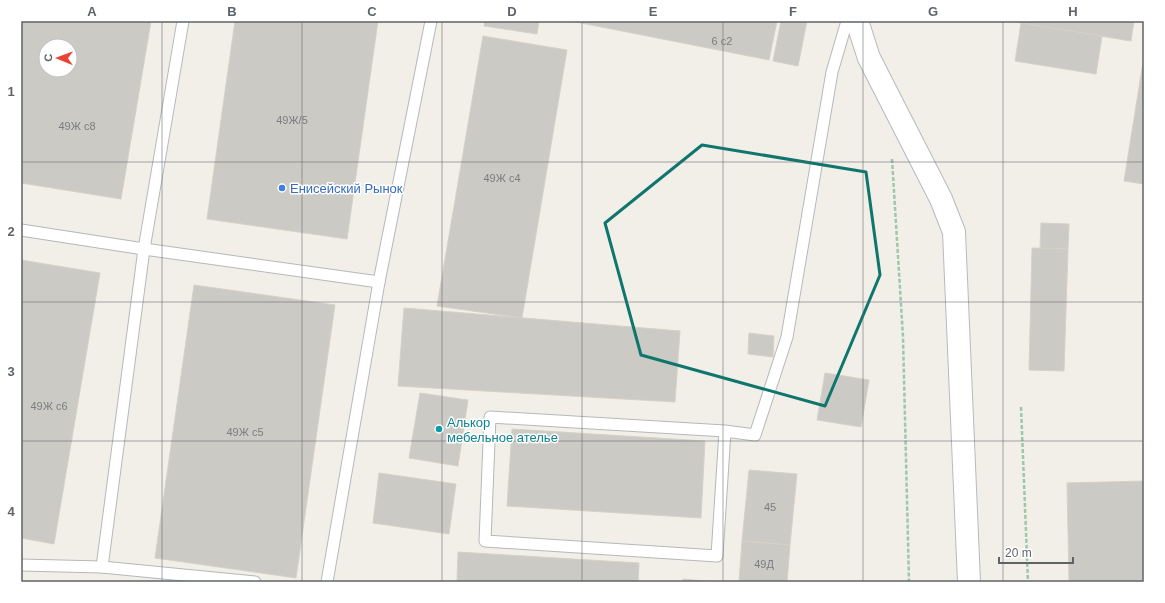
<svg xmlns="http://www.w3.org/2000/svg" width="1165" height="603" viewBox="0 0 1165 603" font-family="Arial,sans-serif">
<style>
.building{fill:#cccac5;stroke:#d6d1c6;fill-rule:evenodd}
.lines{fill:none;stroke-linecap:round;stroke-linejoin:round}
.lane-casing{stroke:#b5b8bc;stroke-width:13}
.secondary-casing{stroke:#b6babf;stroke-width:24}
.path{stroke:#9cc7a9;stroke-width:2.5;stroke-dasharray:4 2;stroke-linecap:butt}
.lane{stroke:#fff;stroke-width:11}
.secondary{stroke:#fff;stroke-width:22}
.marked{fill:none;stroke:#0f766e;stroke-width:3;stroke-linejoin:round}
.grid{fill:none;stroke:#5f6368;stroke-width:1;stroke-opacity:0.55}
.shop-dot{fill:#3f7fe0;stroke:#fff;stroke-width:1.5}
.culture-dot{fill:#0f9aa8;stroke:#fff;stroke-width:1.5}
.labels{text-anchor:middle;stroke-width:3;stroke-linejoin:round;paint-order:stroke}
.number-label{font-size:11px;fill:#7a7d7f}
.shop-label{font-size:13px;fill:#366cbe;stroke:#fff;text-anchor:start}
.culture-label{font-size:13px;fill:#0d838f;stroke:#fff;text-anchor:start}
.neatline{fill:none;stroke:#5f6368;stroke-width:1.5}
.grid-label{font-size:13px;text-anchor:middle;font-weight:bold;fill:#5f6368}
</style>
<rect width="100%" height="100%" fill="#f1efe8"/>
<g class="building">
<path d="M 21,21 L 151,21 L 121,199 L 21,183 ZM 46,46 L 70,46 L 70,70 L 46,70 Z"/>
<path d="M 235,21 L 378,21 L 347,239 L 207,219 Z"/>
<path d="M 485,21 L 539,21 L 537,34 L 484,26 Z"/>
<path d="M 571,21 L 777,21 L 769,60 Z"/>
<path d="M 781,21 L 807,21 L 798,66 L 773,61 Z"/>
<path d="M 1015,21 L 1134,21 L 1131,41 L 1021,23 L 1015,22 Z"/>
<path d="M 1021,23 L 1102,36 L 1096,74 L 1015,61 Z"/>
<path d="M 483,36 L 567,50 L 522,318 L 437,306 Z"/>
<path d="M 1144,56 L 1144,184 L 1124,181 Z"/>
<path d="M 1041,223 L 1069,224 L 1068,249 L 1040,248 Z"/>
<path d="M 1032,248 L 1068,249 L 1064,371 L 1029,370 Z"/>
<path d="M 21,260 L 100,273 L 54,544 L 21,538 Z"/>
<path d="M 194,285 L 335,305 L 296,578 L 155,558 Z"/>
<path d="M 404,308 L 680,331 L 675,402 L 398,386 Z"/>
<path d="M 749,333 L 774,336 L 773,357 L 748,354 Z"/>
<path d="M 825,373 L 869,380 L 861,427 L 817,420 Z"/>
<path d="M 420,393 L 468,400 L 458,466 L 409,458 Z"/>
<path d="M 512,429 L 705,441 L 701,518 L 507,506 Z"/>
<path d="M 749,470 L 797,474 L 790,545 L 742,541 Z"/>
<path d="M 379,473 L 456,484 L 449,534 L 373,523 Z"/>
<path d="M 1144,481 L 1144,582 L 1069,582 L 1067,483 Z"/>
<path d="M 742,541 L 790,545 L 787,582 L 739,582 Z"/>
<path d="M 458,552 L 639,563 L 638,582 L 457,582 Z"/>
<path d="M 683,579 L 715,582 L 683,582 Z"/>
</g>
<g class="lines">
<defs>
<g id="lane">
<path d="M 21,230 L 144,249 L 379,282 L 431,21"/>
<path d="M 725,431 L 490,417 L 485,541 L 717,556 L 725,431 L 755,435 L 787,337 L 832,72 L 847,21"/>
<path d="M 21,565 L 102,567 L 144,249 L 183,21"/>
<path d="M 102,567 L 255,582"/>
<path d="M 327,582 L 379,282"/>
</g>
<path id="secondary" d="M 857,21 L 869,58 L 941,199 L 954,232 L 969,582"/>
</defs>
<use href="#lane" class="lane-casing"/>
<use href="#secondary" class="secondary-casing"/>
<g class="path">
<path d="M 892,159 L 903,337 L 909,582"/>
<path d="M 1021,407 L 1028,582"/>
</g>
<use href="#lane" class="lane"/>
<use href="#secondary" class="secondary"/>
</g>
<path class="marked" d="M 702,145 L 866,172 L 880,275 L 825,406 L 641,355 L 605,223 Z"/>
<path class="grid" d="M 162,21 L 162,582M 302,21 L 302,582M 442,21 L 442,582M 582,21 L 582,582M 723,21 L 723,582M 863,21 L 863,582M 1003,21 L 1003,582M 21,162 L 1144,162M 21,302 L 1144,302M 21,441 L 1144,441"/>
<circle class="shop-dot" cx="282" cy="188" r="4"/>
<circle class="culture-dot" cx="439" cy="429" r="4"/>
<g class="labels">
<g class="number-label">
<text x="722" y="45">6 с2</text>
<text x="292" y="124">49Ж/5</text>
<text x="77" y="130">49Ж с8</text>
<text x="502" y="182">49Ж с4</text>
<text x="49" y="410">49Ж с6</text>
<text x="245" y="436">49Ж с5</text>
<text x="770" y="511">45</text>
<text x="764" y="568">49Д</text>
</g>
<g class="shop-label">
<text x="290" y="193">Енисейский Рынок</text>
</g>
<g class="culture-label">
<text x="447" y="427">Алькор<tspan x="447" dy="15">мебельное ателье</tspan></text>
</g>
</g>
<rect width="1165" height="603" fill="none" stroke="#ffffff" stroke-width="44"/>
<g transform="translate(58 58) rotate(271)"><circle r="19" fill="#ffffff" stroke="#bfc1c3"/>
<path d="M0-3L7 15L0 10L-7 15Z" fill="#ea4335"/>
<text y="-6" font-size="11" font-weight="bold" text-anchor="middle" fill="#5f6368">С</text>
</g>
<path d="M999 557v6h74v-6" fill="none" stroke="#5f6368" stroke-width="2"/>
<text x="1005" y="557" font-size="12" fill="#5f6368" stroke="#ffffff" stroke-width="3" paint-order="stroke">20 m</text>
<rect x="22" y="22" width="1121" height="559" class="neatline"/>
<g class="grid-label">
<text x="92" y="16">A</text>
<text x="232" y="16">B</text>
<text x="372" y="16">C</text>
<text x="512" y="16">D</text>
<text x="653" y="16">E</text>
<text x="793" y="16">F</text>
<text x="933" y="16">G</text>
<text x="1073" y="16">H</text>
<text x="11" y="96">1</text>
<text x="11" y="236">2</text>
<text x="11" y="376">3</text>
<text x="11" y="516">4</text>
</g>
</svg>
